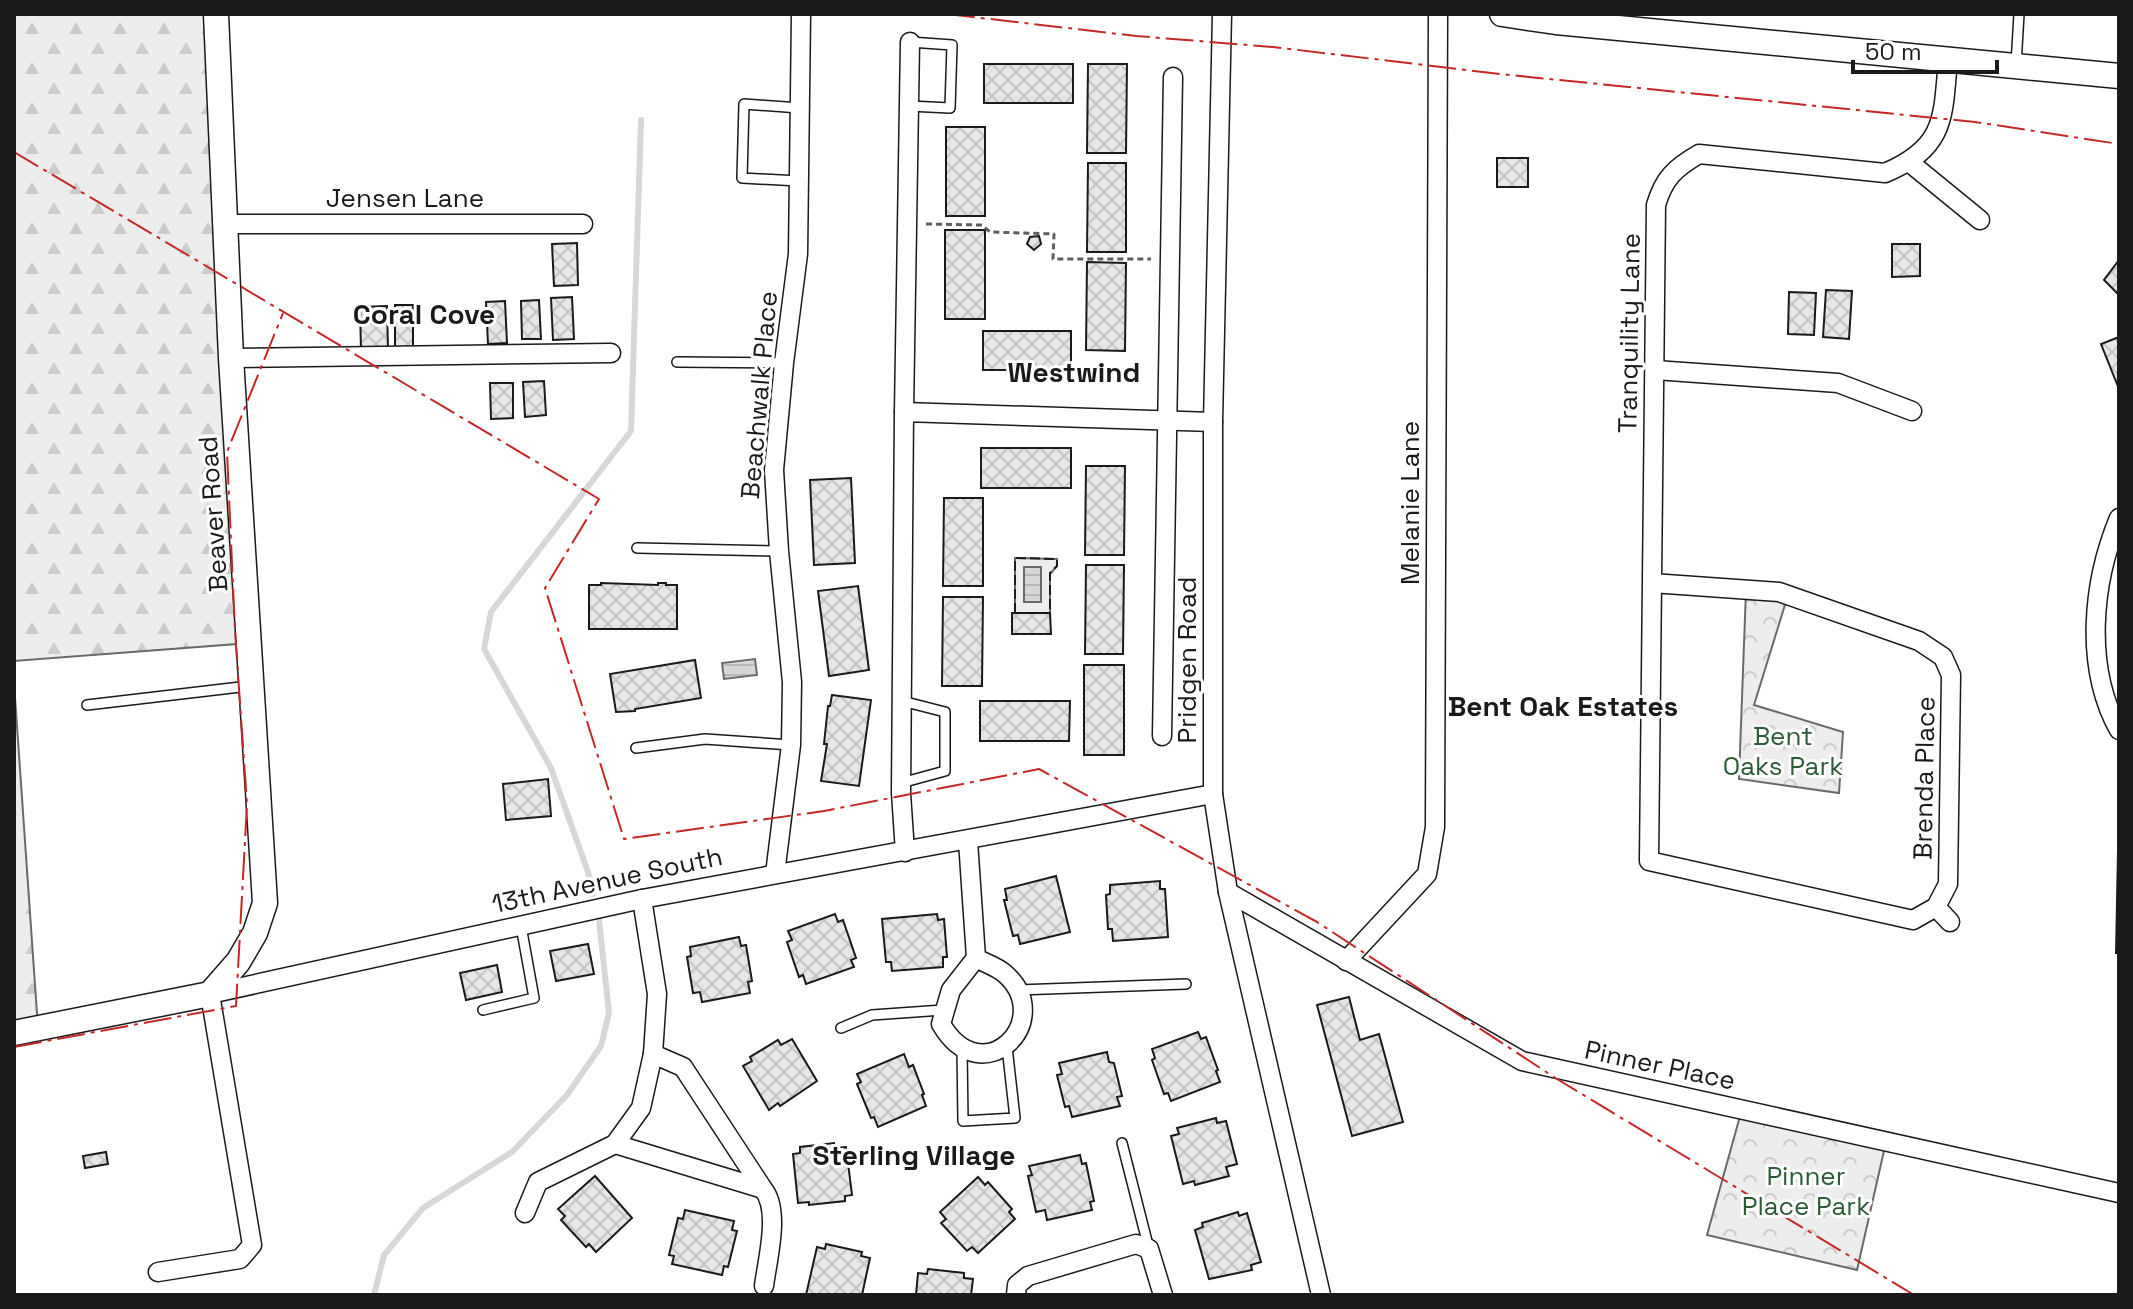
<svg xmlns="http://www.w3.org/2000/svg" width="2133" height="1309" viewBox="0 0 2133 1309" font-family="'Space Grotesk',sans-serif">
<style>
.forest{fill:url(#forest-firs);stroke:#6a6a6a;stroke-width:2}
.park{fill:url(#park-crowns);stroke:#6a6a6a;stroke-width:2}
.built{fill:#ededed;stroke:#6a6a6a;stroke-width:2}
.water{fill:url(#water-rules);stroke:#6a6a6a;stroke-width:2}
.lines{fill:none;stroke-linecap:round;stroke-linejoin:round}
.stream{stroke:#d7d7d7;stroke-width:6}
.building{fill:url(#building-cross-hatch);stroke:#1a1a1a;stroke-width:2}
.lane-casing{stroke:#1a1a1a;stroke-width:12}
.street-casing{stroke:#1a1a1a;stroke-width:21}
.secondary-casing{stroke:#1a1a1a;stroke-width:27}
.path{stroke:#5f5f5f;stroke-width:3;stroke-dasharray:6 4;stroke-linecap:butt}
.lane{stroke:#fff;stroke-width:9}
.street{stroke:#fff;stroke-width:18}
.secondary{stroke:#fff;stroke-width:24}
.fence{stroke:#1a1a1a;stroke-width:2;stroke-dasharray:10 4;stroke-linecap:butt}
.power{stroke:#c62828;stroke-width:2;stroke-dasharray:28 6 4 6;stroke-linecap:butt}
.labels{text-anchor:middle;stroke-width:6;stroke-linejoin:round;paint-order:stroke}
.street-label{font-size:26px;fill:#1a1a1a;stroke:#fff}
.park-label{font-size:26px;fill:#2b5a34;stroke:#fff}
.neighbourhood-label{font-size:28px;font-weight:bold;fill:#1a1a1a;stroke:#fff}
</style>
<defs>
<pattern id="forest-firs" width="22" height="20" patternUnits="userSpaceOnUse" patternTransform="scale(2)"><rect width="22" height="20" fill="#ededed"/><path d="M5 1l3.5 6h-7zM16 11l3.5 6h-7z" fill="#cbcbcb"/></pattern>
<pattern id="park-crowns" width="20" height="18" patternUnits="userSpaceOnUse" patternTransform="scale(2)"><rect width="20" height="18" fill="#ededed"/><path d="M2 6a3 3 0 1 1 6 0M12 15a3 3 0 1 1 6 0" fill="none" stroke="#cbcbcb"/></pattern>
<pattern id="water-rules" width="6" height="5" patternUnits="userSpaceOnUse" patternTransform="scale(2)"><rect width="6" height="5" fill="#d7d7d7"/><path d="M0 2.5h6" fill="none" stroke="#b8b8b8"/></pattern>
<pattern id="building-cross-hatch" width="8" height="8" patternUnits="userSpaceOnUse" patternTransform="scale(2)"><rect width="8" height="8" fill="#e6e6e6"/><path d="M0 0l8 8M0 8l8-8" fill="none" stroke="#c5c5c5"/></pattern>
</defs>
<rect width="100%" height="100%" fill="#fff"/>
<g class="forest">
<path d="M 14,14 L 216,14 L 250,643 L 14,661 Z"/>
<path d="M 14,683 L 38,1028 L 14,1032 Z"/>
</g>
<g class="park">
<path d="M 1746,590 L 1788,595 L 1754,705 L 1843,732 L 1839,793 L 1739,779 Z"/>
<path d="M 1742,1109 L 1886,1142 L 1857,1270 L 1707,1235 Z"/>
</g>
<path class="built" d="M 1015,558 L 1057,559 L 1057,566 L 1050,574 L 1050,613 L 1015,613 Z"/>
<g class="water">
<rect x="1024" y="567" width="17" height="35"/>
<path d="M 755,659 L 757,675 L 724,679 L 722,663 Z"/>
</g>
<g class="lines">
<g class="stream">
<path d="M 593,894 L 588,872 L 551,768 L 484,649 L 491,612 L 631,431 L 641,120"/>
<path d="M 374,1295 L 384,1255 L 423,1208 L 512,1152 L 567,1095 L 601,1046 L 609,1013 L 599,920"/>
</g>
</g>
<g class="building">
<rect x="984" y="64" width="89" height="39"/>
<path d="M 1088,64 L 1127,64 L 1126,153 L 1087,153 Z"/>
<rect x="946" y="127" width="39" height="89"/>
<rect x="1497" y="158" width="31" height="29"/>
<path d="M 1088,163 L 1126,163 L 1126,252 L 1087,252 Z"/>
<rect x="945" y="230" width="40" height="89"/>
<path d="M 1039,236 L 1041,244 L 1034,250 L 1027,244 L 1030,237 Z"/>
<path d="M 577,243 L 578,285 L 554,286 L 552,244 Z"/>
<path d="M 1892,244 L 1920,244 L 1920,276 L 1892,277 Z"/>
<path d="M 2119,260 L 2119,295 L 2104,280 Z"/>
<path d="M 1087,262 L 1126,263 L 1125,351 L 1086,350 Z"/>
<path d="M 1826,290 L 1852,291 L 1849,339 L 1823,337 Z"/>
<path d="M 1789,292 L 1816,293 L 1814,335 L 1788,334 Z"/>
<path d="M 572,297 L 574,339 L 553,340 L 551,298 Z"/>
<path d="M 539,300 L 541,339 L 522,339 L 521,301 Z"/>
<path d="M 505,301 L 507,343 L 488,344 L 486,302 Z"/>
<rect x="395" y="305" width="18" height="44"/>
<path d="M 387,306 L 388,350 L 361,351 L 360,307 Z"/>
<rect x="983" y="331" width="88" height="39"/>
<path d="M 2119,337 L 2119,389 L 2101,344 Z"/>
<path d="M 544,381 L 546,415 L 525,417 L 523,382 Z"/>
<path d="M 490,383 L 513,383 L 513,418 L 491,419 Z"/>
<rect x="981" y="448" width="90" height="40"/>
<path d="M 1086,466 L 1125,466 L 1124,555 L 1085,555 Z"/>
<path d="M 851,478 L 855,563 L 814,565 L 810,480 Z"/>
<path d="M 944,498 L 983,498 L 983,586 L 943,586 Z"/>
<path d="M 1086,565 L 1124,565 L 1123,654 L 1085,654 Z"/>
<path d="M 601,583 L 658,585 L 658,583 L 666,583 L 666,585 L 677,585 L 677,629 L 589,629 L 589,585 L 601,585 Z"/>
<path d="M 858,586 L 869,670 L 829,676 L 818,591 Z"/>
<path d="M 943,597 L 983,597 L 982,686 L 942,686 Z"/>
<path d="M 1012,613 L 1050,613 L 1051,634 L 1012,634 Z"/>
<path d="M 695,660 L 701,698 L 635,709 L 635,711 L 616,712 L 610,674 Z"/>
<rect x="1084" y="665" width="40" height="90"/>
<path d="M 832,695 L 871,700 L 859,786 L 821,781 L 827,744 L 824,744 L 828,706 L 830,706 Z"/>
<path d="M 980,701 L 1070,701 L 1069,741 L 980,741 Z"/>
<path d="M 548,779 L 551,816 L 506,820 L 503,784 Z"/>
<path d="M 2118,851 L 2119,851 L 2119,953 L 2116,953 Z"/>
<path d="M 1056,876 L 1070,932 L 1020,944 L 1018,935 L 1013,936 L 1004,900 L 1007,900 L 1005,889 Z"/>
<path d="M 1160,881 L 1160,889 L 1165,889 L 1168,937 L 1113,941 L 1112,929 L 1108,929 L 1106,895 L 1110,894 L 1110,885 Z"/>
<path d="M 835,914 L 838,922 L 843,920 L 856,958 L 851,960 L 854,967 L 806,984 L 803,975 L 799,977 L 787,942 L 792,940 L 788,931 Z"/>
<path d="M 937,914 L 938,920 L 944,919 L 947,957 L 943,957 L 943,967 L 892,971 L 891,962 L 886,962 L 882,919 Z"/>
<path d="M 739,937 L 741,946 L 746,945 L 752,981 L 748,982 L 750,993 L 702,1002 L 700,992 L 693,993 L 687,957 L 691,956 L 690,947 Z"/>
<path d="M 588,944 L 594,974 L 556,981 L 550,951 Z"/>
<path d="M 497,965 L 502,992 L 466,1000 L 460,973 Z"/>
<path d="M 1349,997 L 1360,1040 L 1379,1034 L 1403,1122 L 1352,1136 L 1317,1005 Z"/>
<path d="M 1198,1032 L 1201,1039 L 1206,1037 L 1218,1070 L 1216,1071 L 1220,1082 L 1171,1101 L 1168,1093 L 1164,1094 L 1152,1060 L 1155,1058 L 1152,1049 Z"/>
<path d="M 792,1039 L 817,1081 L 780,1106 L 778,1103 L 769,1110 L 743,1066 L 752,1061 L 750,1057 L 778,1040 L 781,1045 Z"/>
<path d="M 1107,1052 L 1109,1062 L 1114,1063 L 1122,1096 L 1117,1097 L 1120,1106 L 1072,1117 L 1069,1106 L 1065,1107 L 1057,1075 L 1062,1074 L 1059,1063 Z"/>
<path d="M 904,1054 L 909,1067 L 913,1065 L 924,1094 L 922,1095 L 926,1106 L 878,1127 L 874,1117 L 871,1118 L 857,1084 L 861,1082 L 857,1074 Z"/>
<path d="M 1216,1118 L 1217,1123 L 1226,1121 L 1237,1164 L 1226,1167 L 1229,1176 L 1195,1185 L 1194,1181 L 1183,1184 L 1171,1136 L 1179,1134 L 1177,1128 Z"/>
<path d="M 834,1143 L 834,1148 L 846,1147 L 852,1195 L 845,1196 L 845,1201 L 809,1205 L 809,1202 L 798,1203 L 793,1154 L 800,1153 L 800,1147 Z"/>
<path d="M 106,1152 L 108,1164 L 85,1168 L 83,1156 Z"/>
<path d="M 1080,1155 L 1082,1164 L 1086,1163 L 1094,1201 L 1090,1202 L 1092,1210 L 1047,1220 L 1045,1210 L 1036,1212 L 1028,1176 L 1032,1175 L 1029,1166 Z"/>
<path d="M 595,1176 L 632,1218 L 596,1252 L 589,1244 L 586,1247 L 561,1220 L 565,1216 L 558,1209 Z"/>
<path d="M 978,1177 L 985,1185 L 988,1182 L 1012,1209 L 1009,1212 L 1015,1219 L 978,1253 L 972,1247 L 967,1251 L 941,1223 L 946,1219 L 940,1212 Z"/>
<path d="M 685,1210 L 734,1221 L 732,1230 L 737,1231 L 728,1267 L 724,1266 L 722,1275 L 672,1264 L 674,1256 L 669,1255 L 678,1218 L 683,1219 Z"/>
<path d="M 1238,1212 L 1239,1216 L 1247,1213 L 1261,1262 L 1251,1265 L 1252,1270 L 1209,1279 L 1195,1230 L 1203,1227 L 1202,1223 Z"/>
<path d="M 826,1244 L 862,1252 L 861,1256 L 870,1258 L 862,1295 L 806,1295 L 817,1247 L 825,1249 Z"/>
<path d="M 928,1269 L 964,1273 L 964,1278 L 973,1279 L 971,1295 L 916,1295 L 918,1273 L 927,1274 Z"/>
</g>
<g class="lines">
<defs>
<g id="lane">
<path d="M 2016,65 L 2019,14"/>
<path d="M 909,106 L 950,108 L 952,45 L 910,42"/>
<path d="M 799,181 L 742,178 L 744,104 L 800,108"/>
<path d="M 677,362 L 784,363"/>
<path d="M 637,548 L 779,551"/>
<path d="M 87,705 L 249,686"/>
<path d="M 636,748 L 705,739 L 791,745"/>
<path d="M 901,783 L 945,771 L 945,712 L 902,701"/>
<path d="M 1018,990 L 1186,984"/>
<path d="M 483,1010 L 534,998 L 521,926"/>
<path d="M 841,1028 L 872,1015 L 943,1010"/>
<path d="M 962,1048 L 963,1121 L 1015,1118 L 1007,1047"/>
<path d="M 1122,1143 L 1149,1249"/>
</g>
<g id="street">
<path d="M 1222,14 L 1213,422 L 1213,794 L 1228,892 L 1321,1295"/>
<path d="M 1909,162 L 1980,220"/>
<path d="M 227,224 L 583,224"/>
<path d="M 231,358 L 611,353"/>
<path d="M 1655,370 L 1838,383 L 1912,411"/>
<path d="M 904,412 L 910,42"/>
<path d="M 2119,518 C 2092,583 2084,667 2119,730"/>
<path d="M 1652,583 L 1779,592 L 1919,641 L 1943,657 L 1951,675 L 1948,884 L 1936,907 L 1913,920 L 1649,861 L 1656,205 C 1664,178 1675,168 1699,154 L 1885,173 C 1946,147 1943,118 1948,58"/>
<path d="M 1162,736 L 1173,77"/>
<path d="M 968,841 L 976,958 L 951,990 L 941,1024 C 983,1096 1058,1019 1004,973 C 997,967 985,963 976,958"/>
<path d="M 905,852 L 901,793 L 904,412 L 1213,422"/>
<path d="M 775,874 L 791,745 L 792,682 L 779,551 L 774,470 L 784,363 L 798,254 L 801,14"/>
<path d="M 1228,892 L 1522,1061 L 2119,1193"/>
<path d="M 1936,907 L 1950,922"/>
<path d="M 1346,961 L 1427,874 L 1435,827 L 1438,14"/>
<path d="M 615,1144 L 763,1189 L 683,1067 L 653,1054"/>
<path d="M 763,1189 C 781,1210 767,1261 764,1286"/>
<path d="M 525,1213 L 538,1182 L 615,1144 L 641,1108 L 653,1054 L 657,994 L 642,899"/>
<path d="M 158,1272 L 240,1259 L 252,1245 L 210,994 L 642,899 L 1213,794"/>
<path d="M 1016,1295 L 1017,1285 L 1028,1276 L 1136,1244 L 1149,1249 L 1163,1295"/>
</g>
<g id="secondary">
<path d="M 1502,14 L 1556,22 L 2119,76"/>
<path d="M 14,1033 L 210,994 L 238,962 L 255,933 L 265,903 L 231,358 L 216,14"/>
</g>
</defs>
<use href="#lane" class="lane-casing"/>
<use href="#street" class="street-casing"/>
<use href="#secondary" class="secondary-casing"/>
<path class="path" d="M 926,224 L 982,225 L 990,232 L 1054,234 L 1053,259 L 1151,259"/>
<use href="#lane" class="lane"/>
<use href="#street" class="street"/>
<use href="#secondary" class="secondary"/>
<path class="fence" d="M 1015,613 L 1015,558 L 1057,559 L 1057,566 L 1050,573 L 1050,613"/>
<g class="power">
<path d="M 947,14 L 1136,36 L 1273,47 L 1500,74 L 1975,122 L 2119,144"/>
<path d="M 14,152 L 599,499 L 545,588 L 624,839 L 824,811 L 1039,769 L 1317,922 L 1557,1079 L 1914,1295"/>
<path d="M 14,1047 L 236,1006 L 247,804 L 235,631 L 227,452 L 283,313"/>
</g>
</g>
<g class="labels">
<g class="street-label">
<text x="405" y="207">Jensen Lane</text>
<text transform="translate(1629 333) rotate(-89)" y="9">Tranquility Lane</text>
<text transform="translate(759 395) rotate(-85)" y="9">Beachwalk Place</text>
<text transform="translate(1410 503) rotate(-90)" y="9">Melanie Lane</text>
<text transform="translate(213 514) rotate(-94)" y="9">Beaver Road</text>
<text transform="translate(1187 660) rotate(-90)" y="9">Pridgen Road</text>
<text transform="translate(1924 778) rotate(-89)" y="9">Brenda Place</text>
<text transform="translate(607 880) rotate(-12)" y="9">13th Avenue South</text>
<text transform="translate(1660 1065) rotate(12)" y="9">Pinner Place</text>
</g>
<g class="park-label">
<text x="1783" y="745">Bent<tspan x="1783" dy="30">Oaks Park</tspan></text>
<text x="1806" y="1185">Pinner<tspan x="1806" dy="30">Place Park</tspan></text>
</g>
<g class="neighbourhood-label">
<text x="424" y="324">Coral Cove</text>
<text x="1074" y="382">Westwind</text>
<text x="1563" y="716">Bent Oak Estates</text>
<text x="914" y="1165">Sterling Village</text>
</g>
</g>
<rect width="2133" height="1309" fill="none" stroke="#1a1a1a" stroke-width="32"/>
<path d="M1853 60v12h144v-12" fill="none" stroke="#1a1a1a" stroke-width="4"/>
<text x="1865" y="60" font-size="24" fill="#1a1a1a" stroke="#ffffff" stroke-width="6" paint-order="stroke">50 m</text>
</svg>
